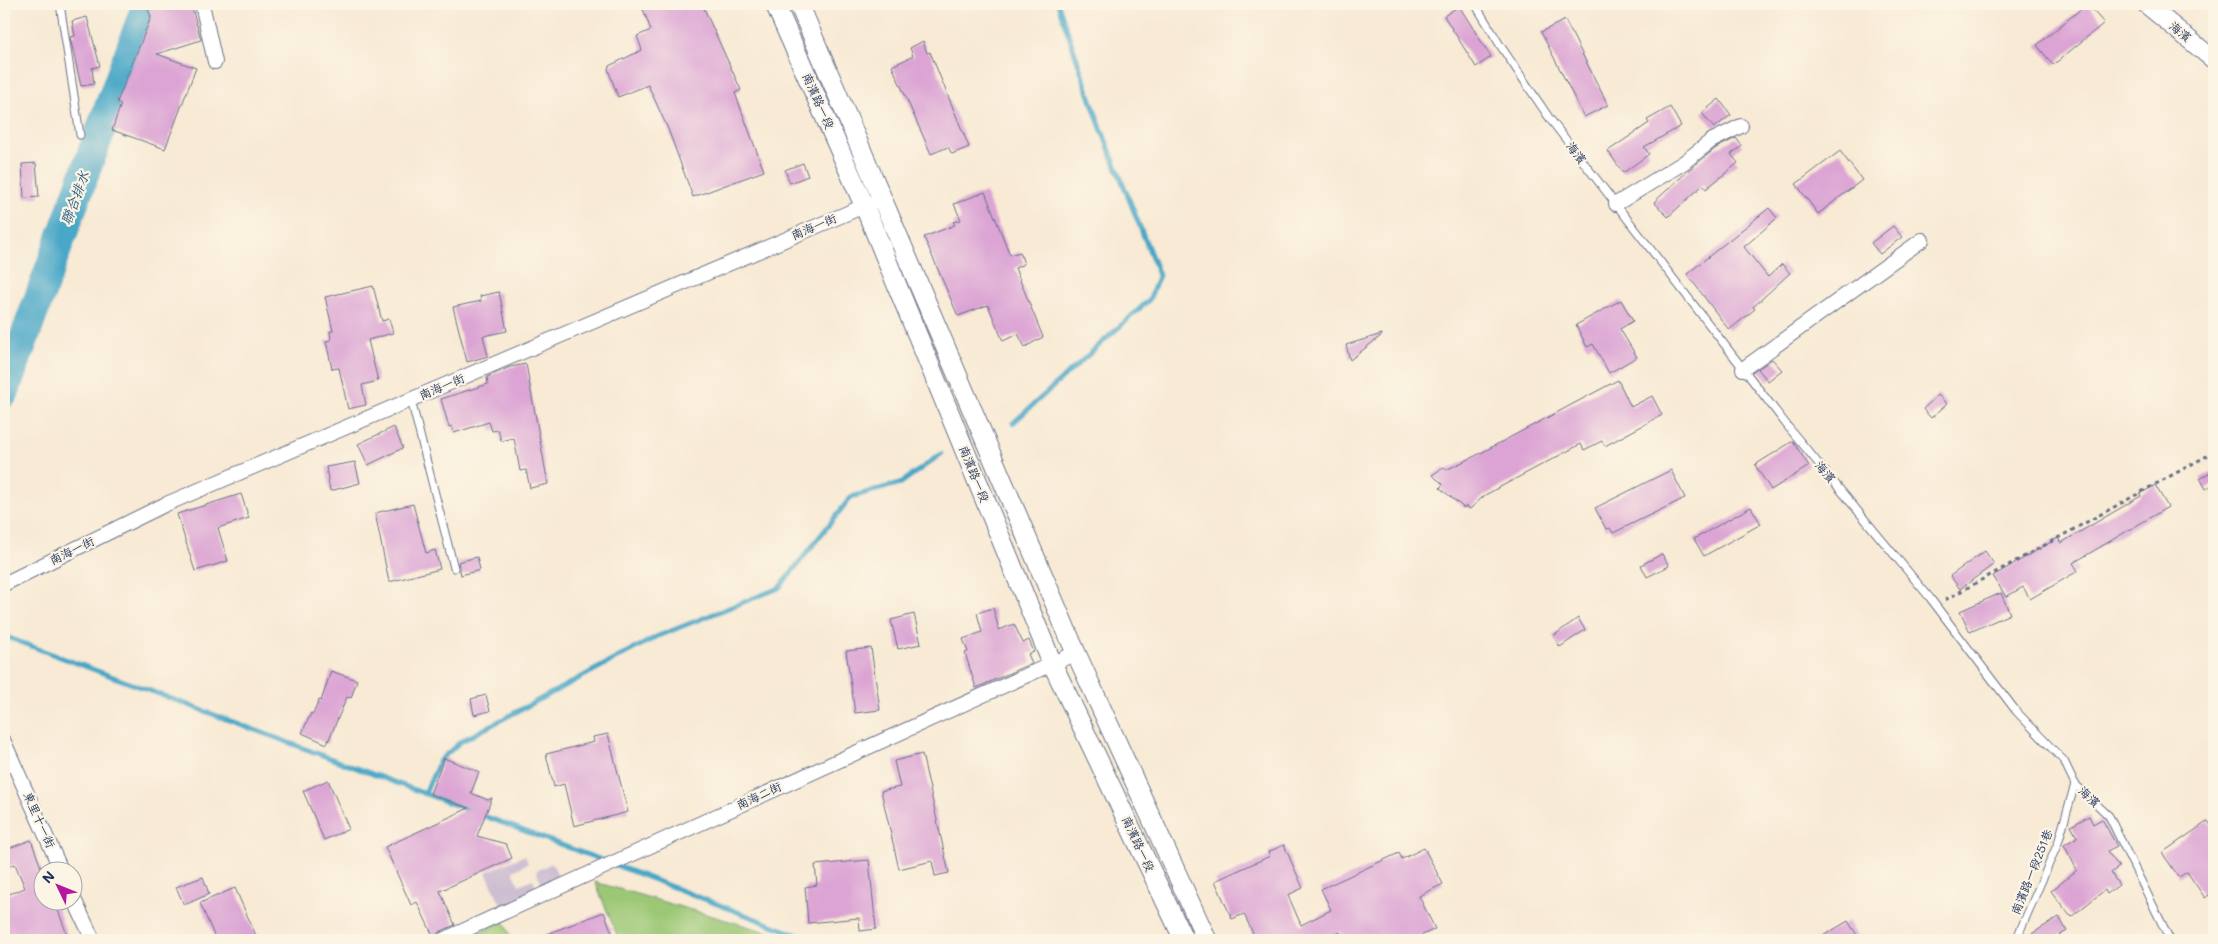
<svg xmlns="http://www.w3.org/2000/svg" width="2218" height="944" viewBox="0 0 2218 944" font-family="Mali,'LXGW WenKai TC',sans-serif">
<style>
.industrial{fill:#cebed2}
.green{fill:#9cc876;stroke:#5c7c6a}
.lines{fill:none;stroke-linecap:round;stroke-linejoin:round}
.stream{stroke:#4aa7c8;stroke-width:5}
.river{stroke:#4aa7c8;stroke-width:30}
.building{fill:#dba4d4}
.service-casing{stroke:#687087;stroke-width:9}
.minor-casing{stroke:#687087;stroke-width:16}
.tertiary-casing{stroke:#687087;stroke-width:20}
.secondary-casing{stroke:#687087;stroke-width:21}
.path{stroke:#687087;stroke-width:3;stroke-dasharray:4 4;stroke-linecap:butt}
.service{stroke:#fff;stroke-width:7}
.minor{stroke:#fff;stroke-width:14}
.tertiary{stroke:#fff;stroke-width:18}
.secondary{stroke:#fff;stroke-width:19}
.labels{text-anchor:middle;stroke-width:4.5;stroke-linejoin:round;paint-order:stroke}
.street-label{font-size:12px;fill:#1b2f5e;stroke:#fcf5e5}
.water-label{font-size:14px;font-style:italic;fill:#2b5983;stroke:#fcf5e5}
</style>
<rect width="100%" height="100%" fill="#fcf5e5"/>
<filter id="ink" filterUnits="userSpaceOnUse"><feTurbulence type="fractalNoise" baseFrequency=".02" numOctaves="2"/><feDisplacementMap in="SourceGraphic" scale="10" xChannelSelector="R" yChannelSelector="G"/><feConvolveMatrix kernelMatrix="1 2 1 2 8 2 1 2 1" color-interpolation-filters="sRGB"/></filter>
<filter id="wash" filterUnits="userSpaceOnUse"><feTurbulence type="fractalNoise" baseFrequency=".0096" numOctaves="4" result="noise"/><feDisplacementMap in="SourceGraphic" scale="20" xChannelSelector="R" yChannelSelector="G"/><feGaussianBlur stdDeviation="1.12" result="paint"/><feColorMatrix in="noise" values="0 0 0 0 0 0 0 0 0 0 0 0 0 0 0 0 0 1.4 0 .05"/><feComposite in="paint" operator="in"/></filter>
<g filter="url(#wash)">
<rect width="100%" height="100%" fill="#f8ead4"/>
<g class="industrial">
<path d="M 525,855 L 528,863 L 513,871 L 519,885 L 533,879 L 538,891 L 502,907 L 486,872 Z"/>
<path d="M 552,863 L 560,880 L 544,887 L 536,871 Z"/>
</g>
<g class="green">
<path d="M 595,882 L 795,940 L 619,940 Z"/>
<path d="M 504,921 L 512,940 L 463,940 Z"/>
</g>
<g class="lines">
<g class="stream">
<path d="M 1013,423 L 1149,300 L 1159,275 L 1099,123 L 1058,4"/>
<path d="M 4,636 L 471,811"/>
<path d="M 425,793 L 440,760 L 460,742 L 658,636 L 779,588 L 851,497 L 901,483 L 941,454"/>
<path d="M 479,814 L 607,862"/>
<path d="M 615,865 L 811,940"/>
</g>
<path class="river" d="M 4,393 L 147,4"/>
</g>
<g id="blocks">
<g class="building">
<path d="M 166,4 L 191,4 L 201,40 L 157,54 L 196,68 L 165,149 L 112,130 L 121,104 L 117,102 L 151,17 L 148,9 Z"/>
<path d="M 641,4 L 702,4 L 741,90 L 735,93 L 764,171 L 693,197 L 668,129 L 648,85 L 618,97 L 608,69 L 609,66 L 642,50 L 637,36 L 651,30 Z"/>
<path d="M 2087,4 L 2104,23 L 2053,65 L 2037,45 Z"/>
<path d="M 1459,6 L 1491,57 L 1476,67 L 1444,16 Z"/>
<path d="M 87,17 L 100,66 L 92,68 L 94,84 L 81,86 L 70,37 L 75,36 L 72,21 Z"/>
<path d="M 1565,20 L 1608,105 L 1584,117 L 1541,32 Z"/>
<path d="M 923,41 L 927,53 L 930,52 L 969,147 L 952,154 L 948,147 L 931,154 L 892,66 L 913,56 L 910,48 Z"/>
<path d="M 1719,99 L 1731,115 L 1714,128 L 1702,113 Z"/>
<path d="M 1670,107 L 1681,126 L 1644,147 L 1649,154 L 1623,173 L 1608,151 L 1649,123 L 1647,120 Z"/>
<path d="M 1736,138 L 1742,146 L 1731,154 L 1738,163 L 1706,189 L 1703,185 L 1668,217 L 1654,202 L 1690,169 L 1716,148 Z"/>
<path d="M 1840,151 L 1862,180 L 1818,214 L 1796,184 Z"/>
<path d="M 36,163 L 39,197 L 24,198 L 22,164 Z"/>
<path d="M 803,163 L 808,176 L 790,183 L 785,170 Z"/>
<path d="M 985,192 L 1010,255 L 1020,252 L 1024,264 L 1015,268 L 1043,337 L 1025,347 L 1018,334 L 1003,341 L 988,305 L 958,316 L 924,237 L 955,225 L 953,222 L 961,220 L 954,204 Z"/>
<path d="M 1769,208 L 1777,218 L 1744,247 L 1768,277 L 1782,264 L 1790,273 L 1753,307 L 1755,309 L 1729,330 L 1687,274 Z"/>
<path d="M 1893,226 L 1902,237 L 1880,254 L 1871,243 Z"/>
<path d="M 373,286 L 382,321 L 389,319 L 393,333 L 368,340 L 378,381 L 362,385 L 366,405 L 348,409 L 339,368 L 332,369 L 326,341 L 331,340 L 330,331 L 333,331 L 325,297 Z"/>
<path d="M 499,292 L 507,331 L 483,336 L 488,356 L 467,362 L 453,307 L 481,301 L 480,296 Z"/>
<path d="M 1621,300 L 1633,321 L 1620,329 L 1637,357 L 1609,373 L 1593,344 L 1587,347 L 1576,325 Z"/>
<path d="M 1382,334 L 1382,335 L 1350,360 L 1346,345 Z"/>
<path d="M 1772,359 L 1782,370 L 1768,381 L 1758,369 Z"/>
<path d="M 526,364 L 548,484 L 530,488 L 526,470 L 520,471 L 514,438 L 501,441 L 498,430 L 492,431 L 489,422 L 454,433 L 452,426 L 449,427 L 441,399 L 488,384 L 487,377 L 510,367 Z"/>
<path d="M 1618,380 L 1631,407 L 1652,396 L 1662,415 L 1605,446 L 1602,441 L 1584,450 L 1581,444 L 1485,495 L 1470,509 L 1466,506 L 1464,508 L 1440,488 L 1443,484 L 1432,475 L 1444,467 L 1446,470 L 1475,456 Z"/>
<path d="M 1938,395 L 1947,404 L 1931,418 L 1923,409 Z"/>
<path d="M 394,427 L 403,448 L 368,465 L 358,444 Z"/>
<path d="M 1793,441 L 1809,466 L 1771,490 L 1755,465 Z"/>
<path d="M 355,462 L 360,483 L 330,491 L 326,467 Z"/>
<path d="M 1671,470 L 1685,498 L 1613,533 L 1610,528 L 1606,529 L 1595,508 Z"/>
<path d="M 2214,470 L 2214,484 L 2206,489 L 2200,478 Z"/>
<path d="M 2155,485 L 2168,507 L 2073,563 L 2078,571 L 2030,599 L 2023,587 L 2006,597 L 1993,576 L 2058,538 L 2061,543 L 2141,496 L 2140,494 Z"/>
<path d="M 241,494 L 249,518 L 218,528 L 228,561 L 195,571 L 177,514 Z"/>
<path d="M 413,504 L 426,553 L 435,550 L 440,569 L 389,582 L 375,513 Z"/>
<path d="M 1751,507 L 1761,524 L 1704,556 L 1694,539 Z"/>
<path d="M 1985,551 L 1994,564 L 1960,589 L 1950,576 Z"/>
<path d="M 1662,554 L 1669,566 L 1647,577 L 1641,565 Z"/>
<path d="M 477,557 L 480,570 L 461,575 L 458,562 Z"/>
<path d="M 2001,593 L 2010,614 L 1970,632 L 1960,611 Z"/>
<path d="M 993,608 L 999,630 L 1014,624 L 1023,643 L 1029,640 L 1034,652 L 1028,654 L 1032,663 L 976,688 L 965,653 L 968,652 L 963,639 L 982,632 L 977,613 Z"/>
<path d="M 914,614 L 921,644 L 898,649 L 891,620 Z"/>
<path d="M 1578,618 L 1585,630 L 1560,647 L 1553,636 Z"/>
<path d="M 871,648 L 880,710 L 855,713 L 846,651 Z"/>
<path d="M 331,671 L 357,680 L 351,698 L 347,697 L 327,744 L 302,733 L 311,713 L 313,714 L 319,700 L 321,701 Z"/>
<path d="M 486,695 L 490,711 L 474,715 L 471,699 Z"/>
<path d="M 608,734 L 628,812 L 574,826 L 564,784 L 554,787 L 546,754 L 594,742 L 593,737 Z"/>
<path d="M 922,754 L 949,873 L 935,876 L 932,861 L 899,869 L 881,791 L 900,787 L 894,761 Z"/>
<path d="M 444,758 L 479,772 L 471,793 L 488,800 L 492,798 L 477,836 L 506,844 L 512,858 L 440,891 L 455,925 L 439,932 L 434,938 L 417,902 L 411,905 L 385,847 L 469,808 L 430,794 Z"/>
<path d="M 328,780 L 349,829 L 324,840 L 303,791 Z"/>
<path d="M 2089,816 L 2093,824 L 2102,819 L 2117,846 L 2107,851 L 2119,867 L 2111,873 L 2119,885 L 2107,894 L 2105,890 L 2071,917 L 2051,891 L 2077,870 L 2064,845 L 2077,837 L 2071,826 Z"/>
<path d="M 2208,821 L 2214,830 L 2214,891 L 2205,898 L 2187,872 L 2179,877 L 2162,853 Z"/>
<path d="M 31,840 L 42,870 L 42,902 L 55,902 L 69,940 L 4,940 L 4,896 L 25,888 L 15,864 L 4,868 L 4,850 Z"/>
<path d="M 1284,845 L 1303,888 L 1288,895 L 1301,925 L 1331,910 L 1321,889 L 1399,853 L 1402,859 L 1424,848 L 1443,884 L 1419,896 L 1435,929 L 1412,940 L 1344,940 L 1340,932 L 1323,940 L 1256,940 L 1244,914 L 1232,919 L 1215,881 L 1270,856 L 1268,852 Z"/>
<path d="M 869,860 L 876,929 L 860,931 L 859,918 L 808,923 L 805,887 L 817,885 L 815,865 Z"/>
<path d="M 203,877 L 209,894 L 184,905 L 176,887 Z"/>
<path d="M 235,888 L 258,940 L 216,940 L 200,903 Z"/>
<path d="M 604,912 L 612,933 L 594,940 L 531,940 Z"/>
<path d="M 2059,917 L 2067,931 L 2052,940 L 2022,940 Z"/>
<path d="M 1848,921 L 1860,940 L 1816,940 Z"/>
</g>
</g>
</g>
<g filter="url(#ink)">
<use href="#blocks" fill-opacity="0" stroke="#687087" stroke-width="1"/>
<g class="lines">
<defs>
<g id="service">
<path d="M 60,4 L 80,135"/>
<path d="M 1475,4 L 1500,45 L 1550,119 L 1789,428 L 1930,598 L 2016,711 L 2064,761 L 2075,784 L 2109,816 L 2170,940"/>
<path d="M 411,400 L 454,568"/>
<path d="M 2016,940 L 2058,843 L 2075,784"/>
</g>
<g id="minor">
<path d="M 202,4 L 215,62"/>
<path d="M 1616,204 L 1683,163 L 1711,141 L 1741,126"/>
<path d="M 1743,369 L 1922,240"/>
<path d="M 4,584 L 164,505 L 871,203"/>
<path d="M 4,742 L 62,872"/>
<path d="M 72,895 L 93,940"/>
<path d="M 443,940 L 1076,653"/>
</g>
<path id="tertiary" d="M 2146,4 L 2214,60"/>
<g id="secondary">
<path d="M 775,4 L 864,205 L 1052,663 L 1184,940"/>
<path d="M 799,4 L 1076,653 L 1207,940"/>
</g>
</defs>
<use href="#service" class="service-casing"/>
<use href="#minor" class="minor-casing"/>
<use href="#tertiary" class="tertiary-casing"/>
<use href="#secondary" class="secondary-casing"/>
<path class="path" d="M 1945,600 L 2214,452"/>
<use href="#service" class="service"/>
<use href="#minor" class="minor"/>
<use href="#tertiary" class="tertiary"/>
<use href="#secondary" class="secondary"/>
</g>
</g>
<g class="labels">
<g class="street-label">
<text transform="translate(2180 32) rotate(39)" y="4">海濱</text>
<text transform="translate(818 101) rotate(66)" y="4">南濱路一段</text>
<text transform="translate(1576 153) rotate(52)" y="4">海濱</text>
<text transform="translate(814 227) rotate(-23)" y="4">南海一街</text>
<text transform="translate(442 387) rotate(-23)" y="4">南海一街</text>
<text transform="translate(1825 472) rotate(50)" y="4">海濱</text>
<text transform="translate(974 474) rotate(68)" y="4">南濱路一段</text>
<text transform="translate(72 551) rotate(-26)" y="4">南海一街</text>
<text transform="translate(759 796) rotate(-25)" y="4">南海二街</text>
<text transform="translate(2089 797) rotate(43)" y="4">海濱</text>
<text transform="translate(39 820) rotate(66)" y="4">東里十一街</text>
<text transform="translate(1138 844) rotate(65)" y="4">南濱路一段</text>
<text transform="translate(2032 872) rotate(-68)" y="4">南濱路一段251巷</text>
</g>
<g class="water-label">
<text transform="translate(75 198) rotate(-70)" y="5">聯合排水</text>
</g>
</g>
<rect width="2218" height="944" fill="none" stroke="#fcf5e5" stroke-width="20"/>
<g transform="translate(58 886) rotate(313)"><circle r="24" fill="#fcf5e5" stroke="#a2a6af"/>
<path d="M0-4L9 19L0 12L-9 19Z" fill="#b5179e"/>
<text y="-8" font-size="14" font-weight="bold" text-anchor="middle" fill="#1b2f5e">N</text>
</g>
</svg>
